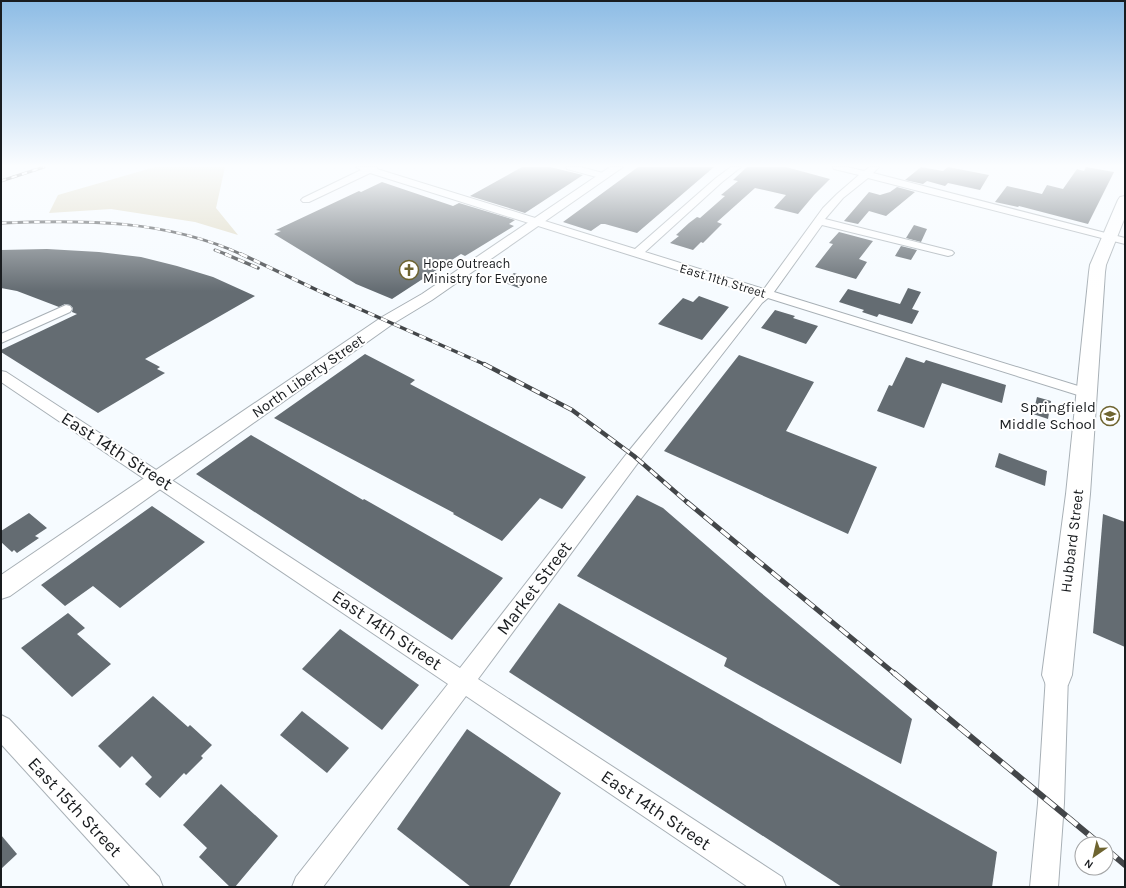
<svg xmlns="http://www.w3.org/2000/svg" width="1126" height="888" viewBox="0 0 1126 888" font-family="Karla,sans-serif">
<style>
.green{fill:#ded9c2}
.building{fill:#646c72}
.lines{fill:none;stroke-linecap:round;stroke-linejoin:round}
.minor-casing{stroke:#a8b0b6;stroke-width:2}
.tertiary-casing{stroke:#a8b0b6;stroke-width:2}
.secondary-casing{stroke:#a8b0b6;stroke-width:2}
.minor{fill:#fff;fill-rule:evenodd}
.tertiary{fill:#fff;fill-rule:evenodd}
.secondary{fill:#fff;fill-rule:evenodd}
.rail-far4-casing{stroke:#434649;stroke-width:3}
.rail-far3-casing{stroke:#434649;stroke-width:3.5}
.rail-far2-casing{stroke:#434649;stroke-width:4.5}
.rail-far1-casing{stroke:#434649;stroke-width:5}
.rail-casing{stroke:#434649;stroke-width:6}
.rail-far4{stroke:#fff;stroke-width:2;stroke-dasharray:5.5;stroke-linecap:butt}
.rail-far3{stroke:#fff;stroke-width:2.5;stroke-dasharray:7;stroke-linecap:butt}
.rail-far2{stroke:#fff;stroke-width:3;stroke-dasharray:9;stroke-linecap:butt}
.rail-far1{stroke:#fff;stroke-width:3.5;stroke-dasharray:11;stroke-linecap:butt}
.rail{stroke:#fff;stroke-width:4.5;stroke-dasharray:14;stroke-linecap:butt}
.labels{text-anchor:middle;stroke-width:4;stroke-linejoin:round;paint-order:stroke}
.far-poi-label{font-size:13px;fill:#191c1f;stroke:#fff;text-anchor:start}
.far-street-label{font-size:13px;fill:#191c1f;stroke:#fff}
.street-label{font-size:15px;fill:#191c1f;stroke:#fff}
.poi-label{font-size:15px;fill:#191c1f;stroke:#fff;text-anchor:end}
.near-street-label{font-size:18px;fill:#191c1f;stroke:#fff}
</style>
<rect width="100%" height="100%" fill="#f6fbff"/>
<path class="green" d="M 155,167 L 225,167 L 216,208 L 238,235 L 195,222 L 111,209 L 49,213 L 58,195 Z"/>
<g class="building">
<path d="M 522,167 L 550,167 L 583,175 L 525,213 L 470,196 Z"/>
<path d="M 638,167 L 714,167 L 637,233 L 605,224 L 601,224 L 591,231 L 563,222 Z"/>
<path d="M 747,167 L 786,167 L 830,179 L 814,195 L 798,214 L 774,208 L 786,195 L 755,188 L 717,222 L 722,224 L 703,243 L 701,242 L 693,250 L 670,243 L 679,236 L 676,235 L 689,223 L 697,217 L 700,218 L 725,196 L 721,195 L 738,181 L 733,180 Z"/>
<path d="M 921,167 L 943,171 L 948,167 L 989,175 L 980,190 L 948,183 L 945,186 L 927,181 L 923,184 L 905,180 Z"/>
<path d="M 1086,167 L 1114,172 L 1088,224 L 1019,206 L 1018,207 L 995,202 L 1007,186 L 1042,194 L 1047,185 L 1063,189 L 1077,169 L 1084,171 Z"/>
<path d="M 382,182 L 453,206 L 459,203 L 515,220 L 509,224 L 514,226 L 465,256 L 461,254 L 392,299 L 356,284 L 274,234 L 281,231 L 276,230 L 359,191 L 361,192 Z"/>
<path d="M 897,187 L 915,192 L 886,216 L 869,211 L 858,224 L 844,221 L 869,192 L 880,195 L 890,192 Z"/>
<path d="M 914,225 L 927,229 L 921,242 L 906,238 Z"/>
<path d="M 839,232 L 873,241 L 859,259 L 867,262 L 856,279 L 815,267 L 833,244 L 829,243 Z"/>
<path d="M 901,246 L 917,250 L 911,260 L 895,256 Z"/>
<path d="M 47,249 L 99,252 L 141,257 L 177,266 L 213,277 L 255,296 L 145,359 L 160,367 L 157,369 L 165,373 L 98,413 L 1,352 L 1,350 L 77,314 L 72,312 L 73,308 L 70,305 L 65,304 L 59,307 L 17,291 L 1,288 L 1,250 Z"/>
<path d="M 514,273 L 532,279 L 519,288 L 502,282 Z"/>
<path d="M 908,288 L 921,292 L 912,309 L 919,311 L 912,324 L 879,314 L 877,317 L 862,312 L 864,310 L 839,302 L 848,289 L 900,304 Z"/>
<path d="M 699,296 L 729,307 L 702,340 L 658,324 L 683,298 L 693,302 Z"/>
<path d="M 775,310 L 795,316 L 793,318 L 818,326 L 806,344 L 761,328 Z"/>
<path d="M 365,354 L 415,380 L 410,384 L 586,477 L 562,509 L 540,498 L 502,541 L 453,514 L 454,513 L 274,418 Z"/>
<path d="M 739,355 L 814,382 L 786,431 L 877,467 L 848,534 L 664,451 Z"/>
<path d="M 906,357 L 924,363 L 926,360 L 1006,385 L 1002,403 L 942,383 L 924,428 L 877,411 L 889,385 L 892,386 Z"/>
<path d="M 1037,397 L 1051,401 L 1048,419 L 1033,414 Z"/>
<path d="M 251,435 L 363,500 L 364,499 L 503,578 L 452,640 L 196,474 Z"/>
<path d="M 999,453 L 1047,471 L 1045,486 L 995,467 Z"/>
<path d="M 637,495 L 663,508 L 760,592 L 912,719 L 901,764 L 724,666 L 727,658 L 577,576 Z"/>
<path d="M 152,506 L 205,542 L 120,608 L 93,586 L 65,606 L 41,585 Z"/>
<path d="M 29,513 L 47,528 L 35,536 L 39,538 L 17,553 L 14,550 L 12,552 L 1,542 L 1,531 Z"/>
<path d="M 1103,514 L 1125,522 L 1125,647 L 1093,633 Z"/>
<path d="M 559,603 L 997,852 L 992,887 L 842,887 L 509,672 Z"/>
<path d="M 68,613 L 85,628 L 77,634 L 111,664 L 72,697 L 21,648 Z"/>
<path d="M 340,629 L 419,685 L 382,730 L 302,669 Z"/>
<path d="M 153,696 L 188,727 L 190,725 L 212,745 L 201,756 L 203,758 L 186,775 L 184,773 L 160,798 L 145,784 L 152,777 L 132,756 L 120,768 L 98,746 Z"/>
<path d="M 302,711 L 349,748 L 327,773 L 280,735 Z"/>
<path d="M 467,729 L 561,793 L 509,887 L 471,887 L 397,829 Z"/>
<path d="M 221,784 L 278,836 L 235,887 L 230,887 L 199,857 L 207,848 L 183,825 Z"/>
<path d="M 1,835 L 17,854 L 1,869 Z"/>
</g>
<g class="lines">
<defs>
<g id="minor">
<path d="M 356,167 L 377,167 L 377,169 L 635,249 L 716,178 L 731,167 L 741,167 L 722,182 L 645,252 L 764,289 L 823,208 L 837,194 L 859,175 L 834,169 L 833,167 L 847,167 L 864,171 L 870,167 L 879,167 L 873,173 L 1125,238 L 1125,244 L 868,178 L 843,198 L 825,219 L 952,251 L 954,253 L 952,255 L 948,256 L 822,225 L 774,292 L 1091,390 L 1093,393 L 1091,396 L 1086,398 L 1081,396 L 768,298 L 762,303 L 640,460 L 478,679 L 782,877 L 786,887 L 748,887 L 466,696 L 323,887 L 292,887 L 296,877 L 448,684 L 1,382 L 1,371 L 6,372 L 460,668 L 628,452 L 757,295 L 370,173 L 309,202 L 303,202 L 301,200 L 303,198 L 361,170 Z"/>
<path d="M 566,167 L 580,167 L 607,174 L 609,176 L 604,179 L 567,169 Z"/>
<path d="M 66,305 L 70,306 L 72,309 L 70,312 L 1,343 L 1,334 Z"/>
<path d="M 1057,664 L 1065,668 L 1068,675 L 1064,803 L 1058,887 L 1030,887 L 1038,803 L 1046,675 L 1049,668 Z"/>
<path d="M 1,715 L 9,719 L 159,877 L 163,887 L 131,887 L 1,744 Z"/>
</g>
<path id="tertiary" d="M 610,167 L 623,167 L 432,300 L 394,323 L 10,596 L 1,599 L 1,575 L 382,317 L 422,294 Z"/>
<path id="secondary" d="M 1125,196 L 1125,217 L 1106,265 L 1105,272 L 1090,494 L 1072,675 L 1068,685 L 1057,690 L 1046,685 L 1042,675 L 1066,494 L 1089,272 L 1090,265 L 1118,200 L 1120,197 Z"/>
</defs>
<use href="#minor" class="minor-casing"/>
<use href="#tertiary" class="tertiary-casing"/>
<use href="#secondary" class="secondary-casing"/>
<use href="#minor" class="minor"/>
<use href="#tertiary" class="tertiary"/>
<use href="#secondary" class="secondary"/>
<defs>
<g id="rail-far4">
<path d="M 1,181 L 44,167"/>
<path d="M 1,223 C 85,220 165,219 243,255"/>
<path d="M 215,250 L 228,255"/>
</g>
<g id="rail-far3">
<path d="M 225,254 L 258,268"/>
<path d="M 241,254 L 319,291 L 486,365"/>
</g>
<path id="rail-far2" d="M 484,364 L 572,410 L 634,456 L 688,503"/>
<path id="rail-far1" d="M 687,502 L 895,674"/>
<g id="rail">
<path d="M 894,673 L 1100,844"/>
<path d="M 1106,849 L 1125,865"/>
</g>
</defs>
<use href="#rail-far4" class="rail-far4-casing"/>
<use href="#rail-far3" class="rail-far3-casing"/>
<use href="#rail-far2" class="rail-far2-casing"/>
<use href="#rail-far1" class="rail-far1-casing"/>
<use href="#rail" class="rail-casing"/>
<use href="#rail-far4" class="rail-far4"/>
<use href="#rail-far3" class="rail-far3"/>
<use href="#rail-far2" class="rail-far2"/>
<use href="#rail-far1" class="rail-far1"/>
<use href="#rail" class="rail"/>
</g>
<linearGradient id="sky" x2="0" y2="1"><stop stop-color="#8dbce5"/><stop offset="0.57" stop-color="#fbfdff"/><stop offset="1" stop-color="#fbfdff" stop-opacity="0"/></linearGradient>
<rect width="1126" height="291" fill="url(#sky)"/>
<defs>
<symbol id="church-ring" viewBox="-11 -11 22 22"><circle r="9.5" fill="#fff" stroke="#6e6430" stroke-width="1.5"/><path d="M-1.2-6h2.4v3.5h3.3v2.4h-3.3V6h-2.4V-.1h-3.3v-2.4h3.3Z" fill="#6e6430"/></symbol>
<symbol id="school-ring" viewBox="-11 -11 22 22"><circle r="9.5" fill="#fff" stroke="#6e6430" stroke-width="1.5"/><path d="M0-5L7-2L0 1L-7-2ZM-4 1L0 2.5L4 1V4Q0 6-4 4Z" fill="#6e6430"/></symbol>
</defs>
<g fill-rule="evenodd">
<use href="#church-ring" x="398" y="259" width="22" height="22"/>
<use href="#school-ring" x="1099" y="405" width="22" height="22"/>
</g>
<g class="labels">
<g class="far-poi-label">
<text x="423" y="268">Hope Outreach<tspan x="423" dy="15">Ministry for Everyone</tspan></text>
</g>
<g class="far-street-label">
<text transform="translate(723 280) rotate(17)" y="5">East 11th Street</text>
</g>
<g class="street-label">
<text transform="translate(308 376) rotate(-35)" y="5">North Liberty Street</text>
<text transform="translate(1072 541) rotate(-83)" y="5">Hubbard Street</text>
</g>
<g class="poi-label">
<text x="1096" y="412">Springfield<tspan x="1096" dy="17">Middle School</tspan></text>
</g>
<g class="near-street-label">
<text transform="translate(117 451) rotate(33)" y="6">East 14th Street</text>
<text transform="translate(534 588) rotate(-53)" y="6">Market Street</text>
<text transform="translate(387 630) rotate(34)" y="6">East 14th Street</text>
<text transform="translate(75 807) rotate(47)" y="6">East 15th Street</text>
<text transform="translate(656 810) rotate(34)" y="6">East 14th Street</text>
</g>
</g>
<rect width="1126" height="888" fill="none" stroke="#191c1f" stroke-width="4"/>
<g transform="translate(1094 856) rotate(214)"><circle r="19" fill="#ffffff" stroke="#a3a4a5"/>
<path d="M0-3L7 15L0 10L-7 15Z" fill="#6e6430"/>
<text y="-6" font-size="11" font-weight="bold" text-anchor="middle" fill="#191c1f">N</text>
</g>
</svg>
